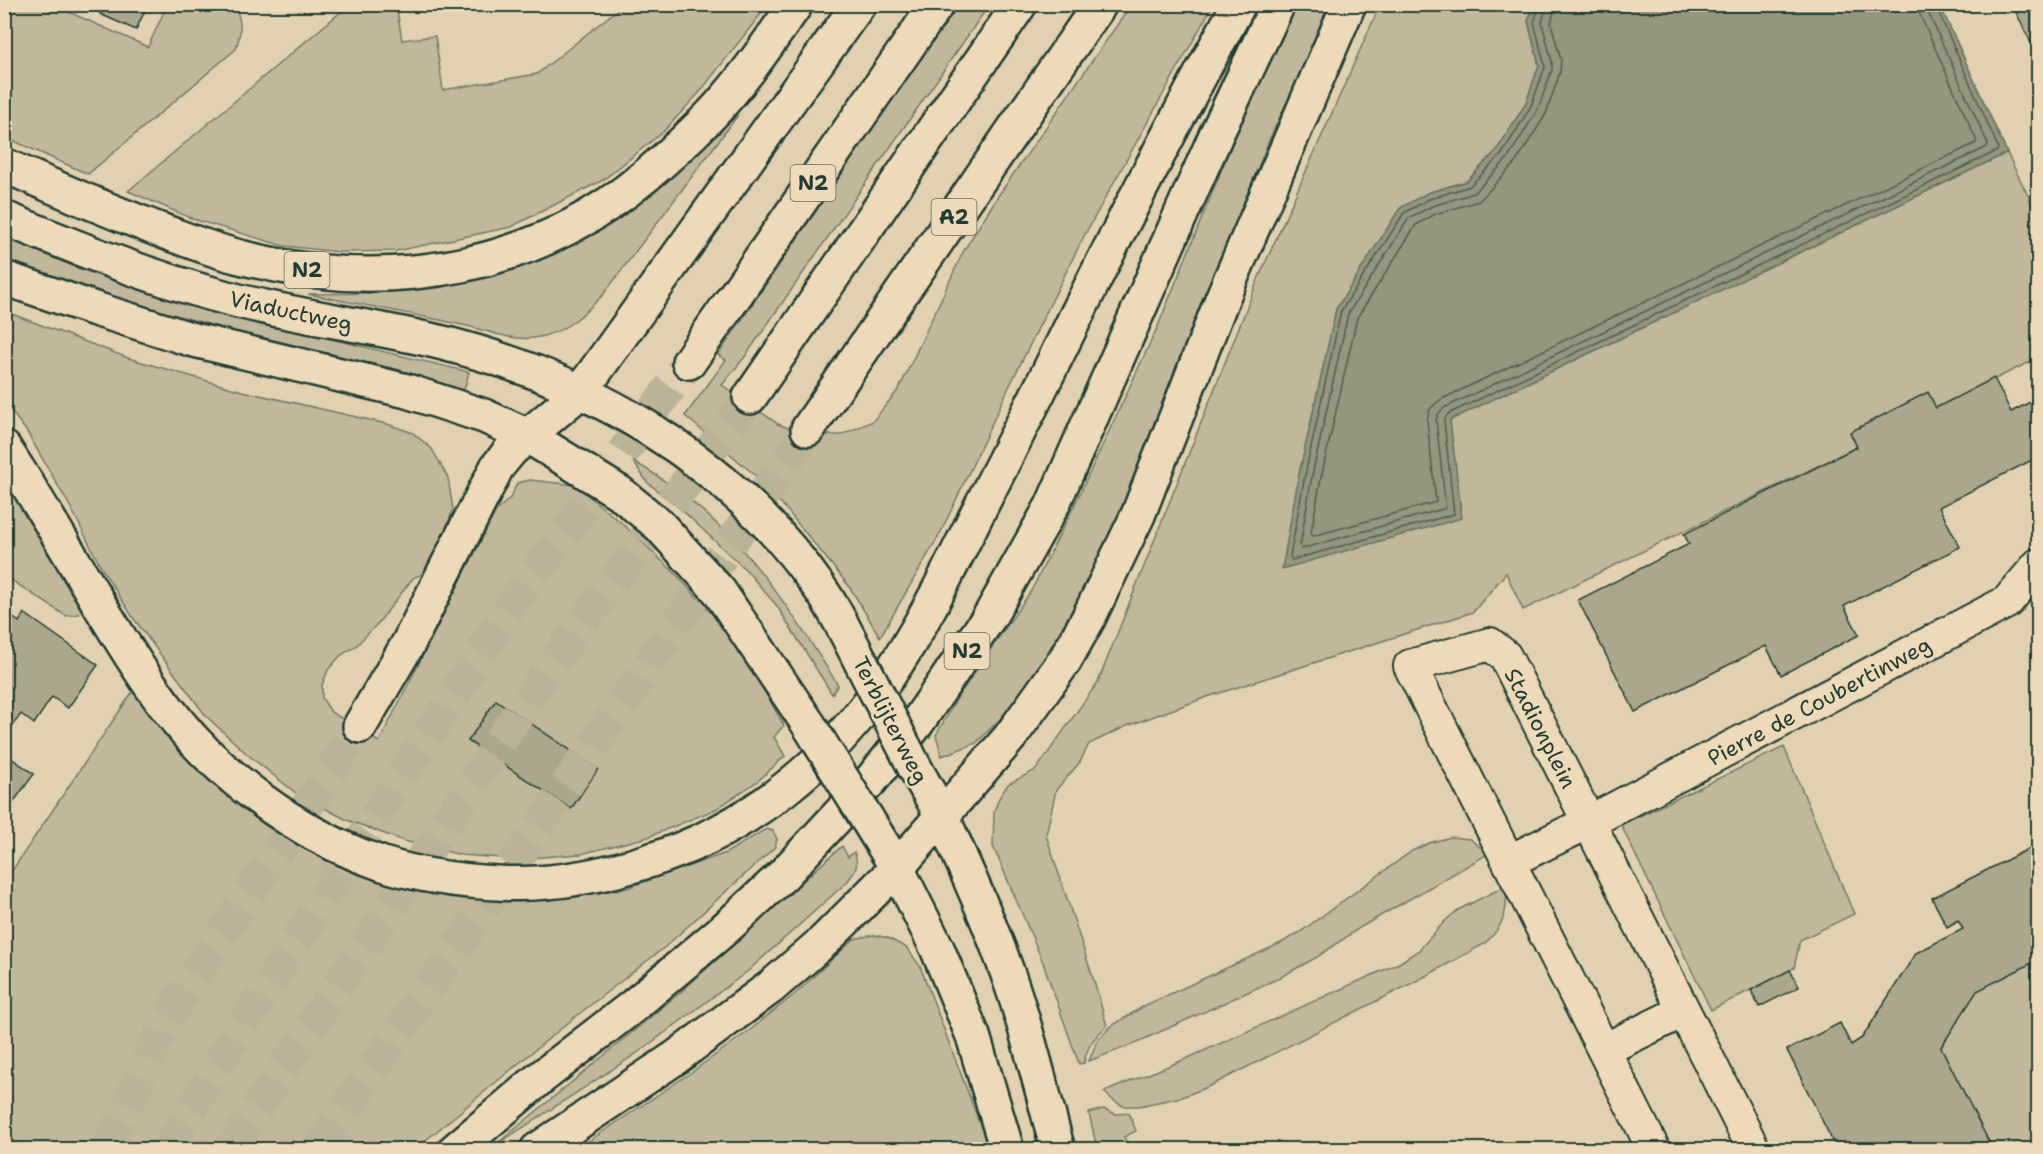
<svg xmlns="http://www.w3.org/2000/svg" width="2043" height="1154" viewBox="0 0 2043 1154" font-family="'Shantell Sans',sans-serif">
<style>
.green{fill:#c1b89b;stroke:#707a68;stroke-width:1.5}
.water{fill:#94967e;stroke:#657260;stroke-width:1.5}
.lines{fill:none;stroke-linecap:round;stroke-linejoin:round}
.shore{stroke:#4e6152;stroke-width:1.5}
.building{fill:#aba78d;stroke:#1f3d34;stroke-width:1.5}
.trunk-tunnel{stroke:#bbb397;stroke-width:33;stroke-dasharray:33 16;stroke-linecap:butt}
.motorway-tunnel{stroke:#bbb397;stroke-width:33;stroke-dasharray:33 16;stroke-linecap:butt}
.minor-casing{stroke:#1f3d34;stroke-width:36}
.secondary-casing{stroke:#1f3d34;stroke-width:38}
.primary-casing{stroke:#1f3d34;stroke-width:38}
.trunk-casing{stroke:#1f3d34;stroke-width:38}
.motorway-casing{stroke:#1f3d34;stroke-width:38}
.minor{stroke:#eedab8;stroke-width:32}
.secondary{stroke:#eedab8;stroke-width:33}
.primary{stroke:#eedab8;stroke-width:33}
.trunk{stroke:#eedab8;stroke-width:33}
.motorway{stroke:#eedab8;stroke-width:33}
.primary-bridge-casing{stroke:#1f3d34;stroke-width:38;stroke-linecap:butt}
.primary-bridge{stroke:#eedab8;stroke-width:33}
.labels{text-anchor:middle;stroke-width:5;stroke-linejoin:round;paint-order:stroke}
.shield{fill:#eedab8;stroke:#5d6c5c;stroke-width:1.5}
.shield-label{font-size:21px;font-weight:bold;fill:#1f3d34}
.street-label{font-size:22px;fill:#1f3d34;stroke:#eedab8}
</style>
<rect width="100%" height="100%" fill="#e2d1b0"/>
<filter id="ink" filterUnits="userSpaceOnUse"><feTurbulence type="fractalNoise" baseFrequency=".0167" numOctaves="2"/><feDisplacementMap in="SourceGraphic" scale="12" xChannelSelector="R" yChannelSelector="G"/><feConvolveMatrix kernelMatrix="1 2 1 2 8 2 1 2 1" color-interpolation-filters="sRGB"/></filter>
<g filter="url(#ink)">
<g class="green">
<path d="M 5,4 L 53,5 L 148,47 L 167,5 L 233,5 C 243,19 241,33 236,49 L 88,174 L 5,137 Z"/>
<path d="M 349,5 L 396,5 L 402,40 L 435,36 L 443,90 L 537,74 L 623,5 L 768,5 L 699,93 L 664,131 L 603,180 L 511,227 L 396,251 L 340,252 L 284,246 L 193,219 L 128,191 Z"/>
<path d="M 956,5 L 989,5 L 744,358 L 722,385 L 778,424 L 807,435 L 841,435 L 873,421 L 899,389 L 964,250 L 998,196 L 1131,5 L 1213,5 L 1084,236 L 1009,387 L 940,534 L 880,637 L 849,586 L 786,509 L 755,475 L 685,416 L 726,360 L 718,355 Z"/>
<path d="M 1296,5 L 1333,5 L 1269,140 L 1125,502 L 1078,600 L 1041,664 L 1003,716 L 976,743 L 942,756 L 936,735 L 959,695 L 1031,591 L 1076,502 L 1158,326 L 1243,117 Z"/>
<path d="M 1380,5 L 1534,5 L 1528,21 L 1539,65 L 1526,103 L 1497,150 L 1467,181 L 1427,193 L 1450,420 L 2007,153 L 2038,216 L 2038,358 L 1523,610 L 1506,573 L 1473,612 L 1207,697 L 1127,726 L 1089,744 L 1080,762 L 1056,790 L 1046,835 L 1094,981 L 1107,1026 C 1095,1036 1086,1047 1084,1063 L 1079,1064 L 1042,960 L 993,846 L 994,812 L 999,798 L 1008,784 L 1036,770 L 1098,682 L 1259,277 Z"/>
<path d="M 738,115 L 603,295 C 583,315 564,334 534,338 C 509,341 483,329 458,324 C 408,313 358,304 308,294 L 369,293 L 421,288 L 463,279 L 647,192 Z"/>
<path d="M 4,237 L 77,268 L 218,312 L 469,372 L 464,390 L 396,369 L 261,339 L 165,312 L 38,273 L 5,260 Z"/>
<path d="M 4,311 L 128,358 L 242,391 L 387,424 L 413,433 L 432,449 L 448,478 L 453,510 L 429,571 L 413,578 L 379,622 L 356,646 L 340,656 L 328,670 L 322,685 L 322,698 L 331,712 L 379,742 L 496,511 L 511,497 L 517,483 L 530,480 L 575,485 L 624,525 L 676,574 L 719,622 L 742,653 L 784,725 L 774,737 L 785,756 L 758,781 L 716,809 L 648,837 L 581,854 L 516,859 L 461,855 L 404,841 L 347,820 L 296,793 L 247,754 L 206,716 L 134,619 L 102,569 L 71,508 L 27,432 L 5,403 Z"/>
<path d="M 633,461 C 731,517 780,593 838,685 L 832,694 L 777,606 L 747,571 L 684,512 L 647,482 Z"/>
<path d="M 4,471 L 84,613 L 66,616 L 5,576 Z"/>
<path d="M 139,682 L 170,729 L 448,895 L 496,900 L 566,898 L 627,888 L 726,853 L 766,829 L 773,831 L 777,839 L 775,847 L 665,947 L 575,1017 L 415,1149 L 5,1150 L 5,881 Z"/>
<path d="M 1784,747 L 1854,914 L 1800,940 L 1794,968 L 1711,1010 L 1621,825 Z"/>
<path d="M 1451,837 L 1470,839 L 1488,854 L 1361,927 L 1317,957 L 1279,978 L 1131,1045 L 1089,1061 L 1097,1041 L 1110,1027 L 1144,1006 L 1281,943 L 1300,932 L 1412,851 L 1429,843 Z"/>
<path d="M 2038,844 L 2038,1149 L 1837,1149 L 1851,1045 L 1862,1038 L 1916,953 L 1963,929 L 1958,921 L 1947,927 L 1932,898 Z"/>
<path d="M 842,846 L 848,857 L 854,852 C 860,865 855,871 847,882 L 748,971 L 636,1054 L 493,1147 L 682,991 Z"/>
<path d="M 1505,886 C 1510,910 1502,929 1484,944 L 1424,977 L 1210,1086 L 1182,1097 L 1139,1106 L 1123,1106 L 1114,1101 L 1104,1092 L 1188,1058 L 1399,963 L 1419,950 L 1445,921 L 1458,910 Z"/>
<path d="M 874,935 L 888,938 L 907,948 L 920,966 L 984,1135 L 988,1149 L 577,1149 L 689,1074 L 750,1030 L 795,994 L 854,939 Z"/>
<path d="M 1103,1109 L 1116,1114 L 1129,1113 L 1136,1131 L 1124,1137 L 1130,1149 L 1097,1149 L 1089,1113 Z"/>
</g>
<path class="water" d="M 1534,5 L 1940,5 L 2007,153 L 1450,420 L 1462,518 L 1282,569 L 1299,474 L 1336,309 L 1400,208 L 1427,193 L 1467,181 L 1497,150 L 1526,103 L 1539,65 L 1528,21 Z"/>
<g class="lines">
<g class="shore">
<path d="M 1540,4 L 1534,22 L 1545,67 L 1531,106 L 1502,154 L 1470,186 L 1429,199 L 1404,213 L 1341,311 L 1305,475 L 1290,556 L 1292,560 L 1454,514 L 1444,421 L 1448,414 L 1997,151 L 1998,147 L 1935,4"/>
<path d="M 1547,4 L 1542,23 L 1552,62 L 1552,70 L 1538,109 L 1508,158 L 1474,193 L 1432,206 L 1409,218 L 1348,314 L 1312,476 L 1300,546 L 1301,549 L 1446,508 L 1436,421 L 1438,414 L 1444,408 L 1987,147 L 1988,144 L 1928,12 L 1927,4"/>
<path d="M 1556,4 L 1551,23 L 1561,60 L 1560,72 L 1546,114 L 1516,162 L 1479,201 L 1435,214 L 1416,225 L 1357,318 L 1321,478 L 1311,533 L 1313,536 L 1436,502 L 1427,420 L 1430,409 L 1440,400 L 1976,143 L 1976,139 L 1920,15 L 1918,4"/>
</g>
</g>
<g class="building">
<path d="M 80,4 L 148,4 L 136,30 L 100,14 L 101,11 L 96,9 L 89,6 L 88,8 Z"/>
<path d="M 2012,4 L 2038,4 L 2038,57 Z"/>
<path d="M 1994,378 L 2011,412 L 2038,398 L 2038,457 L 1939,507 L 1960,547 L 1844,606 L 1859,635 L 1781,675 L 1766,646 L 1635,712 L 1578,600 L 1689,544 L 1684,534 L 1857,447 L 1850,432 L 1928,392 L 1936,408 Z"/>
<path d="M 4,611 L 19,622 L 24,613 L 98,665 L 68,708 L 52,697 L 34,724 L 21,714 L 4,737 Z"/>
<path d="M 496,700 L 598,769 L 571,809 L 468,741 Z"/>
<path d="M 4,753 L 34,774 L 4,815 Z"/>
<path d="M 2038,844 L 2038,960 L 1977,991 L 1941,1047 L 1993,1150 L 1837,1150 L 1787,1050 L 1840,1023 L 1851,1045 L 1862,1038 L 1916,953 L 1963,929 L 1958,920 L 1947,927 L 1932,898 Z"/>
<path d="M 1790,970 L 1799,987 L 1759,1007 L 1751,990 Z"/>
</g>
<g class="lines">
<g class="trunk-tunnel">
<path d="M 107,1150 L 165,1021 L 360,726"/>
<path d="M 167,1150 L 226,1051 L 510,607 L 689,362"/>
</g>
<g class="motorway-tunnel">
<path d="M 229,1150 L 548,669 L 750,397"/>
<path d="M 317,1150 L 438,975 L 808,429"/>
</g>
<defs>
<g id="minor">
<path d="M 1510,861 L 1589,822 L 2007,602 L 2038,565"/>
<path d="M 1604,1050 L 1683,1011"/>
<path d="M 1654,1150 L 1410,666 L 1490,644 L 1505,656 L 1754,1150"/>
</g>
<g id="secondary">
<path d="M 942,816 C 967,872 992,927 1012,986 C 1030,1040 1043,1095 1058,1150"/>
<path d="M 897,868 L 937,948 L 973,1036 L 1007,1150"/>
</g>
<g id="primary">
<path d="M 4,218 C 77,248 151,278 227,298 C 297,317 369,325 439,342 C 589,379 730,459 819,587 C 836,610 848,637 861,662"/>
<path d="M 4,278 L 95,309 L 190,339 L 407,391 L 484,416 L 528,436 L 620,493 L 659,525 L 719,591 L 809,725"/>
<path d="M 915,768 L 942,816"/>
<path d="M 867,819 L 897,868"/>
</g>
<g id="trunk">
<path d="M 4,165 C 55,188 105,209 157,229 C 185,239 214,251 244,258 C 355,286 471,279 573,225 C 624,199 669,157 709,117 C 742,83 769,42 796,4"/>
<path d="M 689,362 L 937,4"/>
<path d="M 4,448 C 38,499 68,552 99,604 C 130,655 163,710 205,752 C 255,801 317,842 383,864 C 420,876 458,881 497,883 C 549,886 598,877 648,861 C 748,830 829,764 887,678 C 920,630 945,578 971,526 C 998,472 1026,418 1053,363 C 1112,242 1174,122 1239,4"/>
<path d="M 360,726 L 408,644 L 497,467 L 511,450 L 581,391 L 859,4"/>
<path d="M 455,1150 L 539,1079 L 632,1007 L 728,926 L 783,875 L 872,779 L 917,723 L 990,616 L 1052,506 L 1216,135 L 1278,4"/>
<path d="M 537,1150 L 675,1058 L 771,987 L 825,940 L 897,868 L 1010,737 L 1041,694 L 1065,660 L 1088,619 L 1138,515 L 1222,299 L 1349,4"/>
</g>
<g id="motorway">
<path d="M 750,397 L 1020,4"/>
<path d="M 808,429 L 1100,4"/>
</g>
</defs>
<use href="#minor" class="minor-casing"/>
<use href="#secondary" class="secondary-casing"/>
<use href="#primary" class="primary-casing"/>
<use href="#trunk" class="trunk-casing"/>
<use href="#motorway" class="motorway-casing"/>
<use href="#minor" class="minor"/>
<use href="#secondary" class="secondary"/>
<use href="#primary" class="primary"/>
<use href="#trunk" class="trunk"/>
<use href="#motorway" class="motorway"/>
<defs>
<g id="primary-bridge">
<path d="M 861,662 L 915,768"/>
<path d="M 809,725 L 867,819"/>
</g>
</defs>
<use href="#primary-bridge" class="primary-bridge-casing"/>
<use href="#primary-bridge" class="primary-bridge"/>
</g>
</g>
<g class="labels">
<g class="shield">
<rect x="790.5" y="165" width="45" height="36" rx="4.5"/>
<rect x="931.5" y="199" width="45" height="36" rx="4.5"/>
<rect x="284.5" y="252" width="45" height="36" rx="4.5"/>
<rect x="944.5" y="633" width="45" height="36" rx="4.5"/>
</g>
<g class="shield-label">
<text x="813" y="190">N2</text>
<text x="954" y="224">A2</text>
<text x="307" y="277">N2</text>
<text x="967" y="658">N2</text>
</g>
<g class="street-label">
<text transform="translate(291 311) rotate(12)" y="8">Viaductweg</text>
<text transform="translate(1819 701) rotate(-28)" y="8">Pierre de Coubertinweg</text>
<text transform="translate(891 720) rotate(63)" y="8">Terblijterweg</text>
<text transform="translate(1541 728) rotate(63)" y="8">Stadionplein</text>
</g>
</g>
<rect width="2043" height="1154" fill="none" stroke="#eedab8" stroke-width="24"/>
<rect x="12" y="12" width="2019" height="1130" fill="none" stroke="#1f3d34" stroke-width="2" filter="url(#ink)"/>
</svg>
